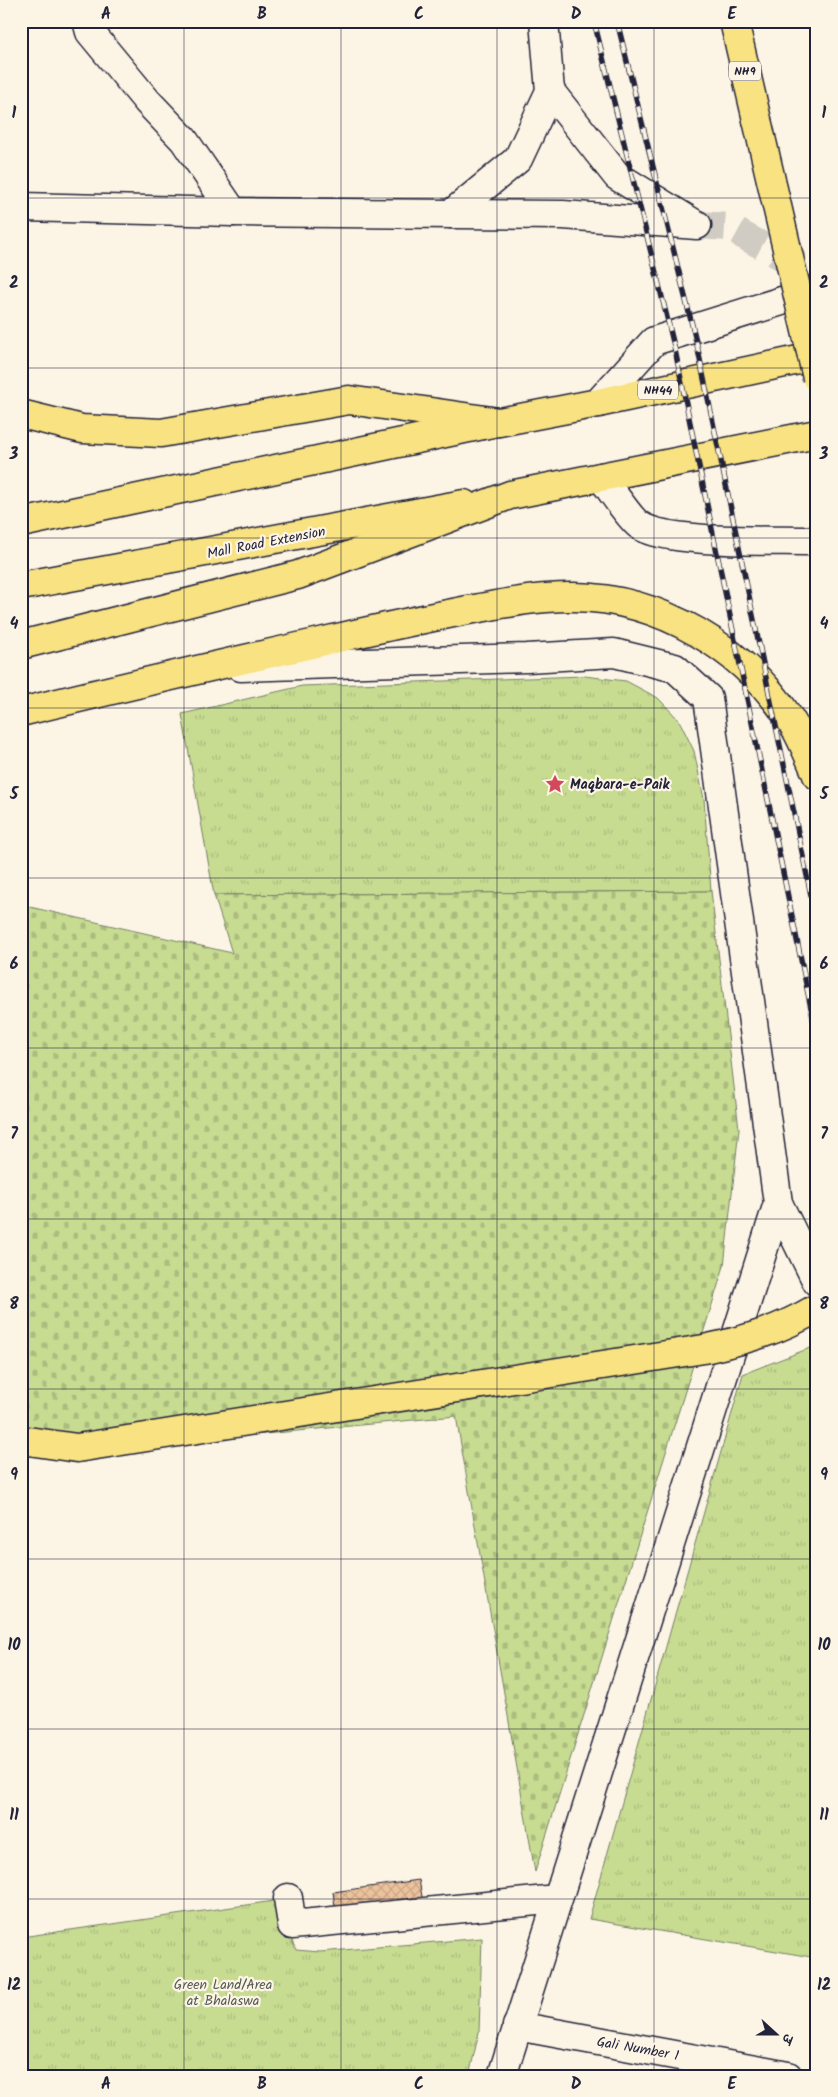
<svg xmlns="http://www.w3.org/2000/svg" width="838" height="2097" viewBox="0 0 838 2097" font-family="Kalam,'Playpen Sans Deva',sans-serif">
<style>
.grass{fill:url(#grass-tufts);stroke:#747f66}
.cemetery{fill:url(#cemetery-stones);stroke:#747f66}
.building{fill:url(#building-cross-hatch);stroke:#22223b}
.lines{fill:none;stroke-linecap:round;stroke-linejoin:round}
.minor-tunnel{stroke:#d0cbc3;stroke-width:28;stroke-dasharray:28 14;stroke-linecap:butt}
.minor-casing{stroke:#22223b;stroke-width:31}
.major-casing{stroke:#22223b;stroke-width:31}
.highway-casing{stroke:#22223b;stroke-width:31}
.minor{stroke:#fcf5e5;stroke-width:28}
.major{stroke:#f8e281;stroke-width:28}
.highway{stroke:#f8e281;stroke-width:28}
.rail-casing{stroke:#22223b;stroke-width:5.5}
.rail{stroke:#fcf5e5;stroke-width:4;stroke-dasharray:11;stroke-linecap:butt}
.highway-bridge-casing{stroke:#22223b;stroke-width:31;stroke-linecap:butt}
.highway-bridge{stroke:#f8e281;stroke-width:28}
.grid{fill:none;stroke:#22223b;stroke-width:1;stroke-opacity:0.55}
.labels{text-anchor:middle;stroke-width:4.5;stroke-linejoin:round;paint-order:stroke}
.shield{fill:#fcf5e5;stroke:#63616e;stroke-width:1}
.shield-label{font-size:12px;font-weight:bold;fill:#22223b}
.street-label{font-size:14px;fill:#22223b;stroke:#fcf5e5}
.poi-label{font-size:14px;font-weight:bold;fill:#22223b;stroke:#fcf5e5;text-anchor:start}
.park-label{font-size:14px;fill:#545a55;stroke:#fcf5e5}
.neatline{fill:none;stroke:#22223b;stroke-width:2}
.grid-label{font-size:16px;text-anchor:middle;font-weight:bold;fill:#22223b}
</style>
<defs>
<pattern id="grass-tufts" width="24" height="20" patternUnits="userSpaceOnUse" patternTransform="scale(1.25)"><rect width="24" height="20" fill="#c7dc91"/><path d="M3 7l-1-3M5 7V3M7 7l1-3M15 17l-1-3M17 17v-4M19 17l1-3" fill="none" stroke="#abbc7e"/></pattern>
<pattern id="cemetery-stones" width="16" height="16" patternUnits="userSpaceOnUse" patternTransform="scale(1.25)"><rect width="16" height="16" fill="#c7dc91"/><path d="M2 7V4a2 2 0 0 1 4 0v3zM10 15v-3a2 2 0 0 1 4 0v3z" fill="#abbc7e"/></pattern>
<pattern id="building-cross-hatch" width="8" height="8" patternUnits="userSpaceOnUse" patternTransform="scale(1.25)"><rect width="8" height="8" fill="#edc39c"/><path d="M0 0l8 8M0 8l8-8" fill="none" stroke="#cba787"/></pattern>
</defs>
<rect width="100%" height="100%" fill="#fcf5e5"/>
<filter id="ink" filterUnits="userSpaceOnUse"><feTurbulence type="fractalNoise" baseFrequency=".02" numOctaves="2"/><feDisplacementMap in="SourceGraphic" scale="10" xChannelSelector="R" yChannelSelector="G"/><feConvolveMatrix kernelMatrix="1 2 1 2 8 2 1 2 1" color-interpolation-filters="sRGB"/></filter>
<g filter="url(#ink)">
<g class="grass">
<path d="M 584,676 L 626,681 L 658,698 L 679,720 L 694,751 L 704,799 L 711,891 L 214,895 L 182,714 L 302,686 Z"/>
<path d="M 810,1348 L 817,1368 L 817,1958 L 589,1919 L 743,1374 Z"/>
<path d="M 274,1901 L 296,1950 L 320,1952 L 482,1938 L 479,2032 L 469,2076 L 21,2076 L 21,1937 Z"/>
</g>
<path class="cemetery" d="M 711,891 L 739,1129 L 724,1266 L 535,1872 L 456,1416 L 21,1457 L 21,905 L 232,953 L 214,895 Z"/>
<path class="building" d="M 419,1880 L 423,1902 L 336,1914 L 333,1892 Z"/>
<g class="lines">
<path class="minor-tunnel" d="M 697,225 L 728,227 L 817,276"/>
<defs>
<g id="minor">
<path d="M 87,21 L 90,32 L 147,101 L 184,140 L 233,212"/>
<path d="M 550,91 L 617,176 L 693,223"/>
<path d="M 21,207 L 233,212 L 563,215 L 697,225"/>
<path d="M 451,214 L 518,159 L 550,91 L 544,21"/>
<path d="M 598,403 L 654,341 L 817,290"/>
<path d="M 601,477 C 610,488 629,518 639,525 C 666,544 772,540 809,541 L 817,540"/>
<path d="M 241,667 L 527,658 L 614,653 L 675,668 L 708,698 L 778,1203 L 817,1282"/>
<path d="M 288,1898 L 292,1925 L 557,1899"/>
<path d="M 517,2026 L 788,2076"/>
<path d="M 502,2076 L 778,1203"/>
</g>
<g id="major">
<path d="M 21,523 L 497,422"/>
<path d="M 21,586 L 464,504"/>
</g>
<g id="highway">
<path d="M 734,21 L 757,120"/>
<path d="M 21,414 L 82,429 L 161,433 L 349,400 L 499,422 L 598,403 L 817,356"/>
<path d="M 21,645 L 298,575 L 510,495 L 817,434"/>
<path d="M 21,712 C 119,688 218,665 316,643 C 367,631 417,620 468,610 C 503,604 538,596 574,597 C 660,598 743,648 790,719 C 801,736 809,756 817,775"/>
</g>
</defs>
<use href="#minor" class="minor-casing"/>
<use href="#major" class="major-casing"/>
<use href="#highway" class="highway-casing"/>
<use href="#minor" class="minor"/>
<use href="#major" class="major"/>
<use href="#highway" class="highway"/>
<defs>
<g id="rail">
<path d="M 594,21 L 675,350 L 817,1037"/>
<path d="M 617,21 L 697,345 L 817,924"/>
</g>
</defs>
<use href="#rail" class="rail-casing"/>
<use href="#rail" class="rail"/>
<defs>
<g id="highway-bridge">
<path d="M 757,120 L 817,378"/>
<path d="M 21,1440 L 77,1448 L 704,1349 C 746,1340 780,1330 817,1308"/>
</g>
</defs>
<use href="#highway-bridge" class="highway-bridge-casing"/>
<use href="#highway-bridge" class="highway-bridge"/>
</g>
</g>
<path class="grid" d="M 184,21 L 184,2076M 341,21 L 341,2076M 497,21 L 497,2076M 654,21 L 654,2076M 21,198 L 817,198M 21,368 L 817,368M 21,538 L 817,538M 21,708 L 817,708M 21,878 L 817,878M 21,1048 L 817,1048M 21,1219 L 817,1219M 21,1389 L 817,1389M 21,1559 L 817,1559M 21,1729 L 817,1729M 21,1899 L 817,1899"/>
<defs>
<symbol id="sight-bare" viewBox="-9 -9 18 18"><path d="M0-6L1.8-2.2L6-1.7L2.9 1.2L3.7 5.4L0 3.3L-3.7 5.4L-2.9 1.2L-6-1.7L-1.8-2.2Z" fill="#d1495b" stroke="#fcf5e5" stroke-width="2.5" paint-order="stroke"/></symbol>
</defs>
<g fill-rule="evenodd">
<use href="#sight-bare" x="541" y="770" width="28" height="28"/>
</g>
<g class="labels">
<g class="shield">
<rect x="729" y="61.5" width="32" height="19" rx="4"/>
<rect x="638" y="380.5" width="40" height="19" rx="4"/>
</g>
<g class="shield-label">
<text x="745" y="75">NH9</text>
<text x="658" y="394">NH44</text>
</g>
<g class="street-label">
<text transform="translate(266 542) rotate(-11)" y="5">Mall Road Extension</text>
<text transform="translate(638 2048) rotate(10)" y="5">Gali Number 1</text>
</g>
<g class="poi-label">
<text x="570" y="789">Maqbara-e-Paik</text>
</g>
<g class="park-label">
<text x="223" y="1989">Green Land/Area<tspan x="223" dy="16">at Bhalaswa</tspan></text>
</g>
</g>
<rect width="838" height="2097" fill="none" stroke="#fcf5e5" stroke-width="55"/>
<g transform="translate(776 2034) rotate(111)" stroke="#fcf5e5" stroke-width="4" paint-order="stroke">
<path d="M0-4L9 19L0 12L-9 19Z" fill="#22223b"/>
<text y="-8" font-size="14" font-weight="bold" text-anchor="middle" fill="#22223b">उ</text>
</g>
<rect x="28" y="28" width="782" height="2042" class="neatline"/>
<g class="grid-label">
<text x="106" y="19">A</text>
<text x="262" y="19">B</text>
<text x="419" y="19">C</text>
<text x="576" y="19">D</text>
<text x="732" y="19">E</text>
<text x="14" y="118">1</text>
<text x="824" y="118">1</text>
<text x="14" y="288">2</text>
<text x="824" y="288">2</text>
<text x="14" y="459">3</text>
<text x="824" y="459">3</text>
<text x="14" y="629">4</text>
<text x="824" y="629">4</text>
<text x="14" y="799">5</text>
<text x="824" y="799">5</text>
<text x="14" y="969">6</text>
<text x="824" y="969">6</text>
<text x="14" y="1139">7</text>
<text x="824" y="1139">7</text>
<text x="14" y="1309">8</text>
<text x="824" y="1309">8</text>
<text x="14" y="1480">9</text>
<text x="824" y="1480">9</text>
<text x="14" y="1650">10</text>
<text x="824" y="1650">10</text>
<text x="14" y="1820">11</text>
<text x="824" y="1820">11</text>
<text x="14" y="1990">12</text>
<text x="824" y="1990">12</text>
<text x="106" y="2089">A</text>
<text x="262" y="2089">B</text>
<text x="419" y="2089">C</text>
<text x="576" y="2089">D</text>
<text x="732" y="2089">E</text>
</g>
</svg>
